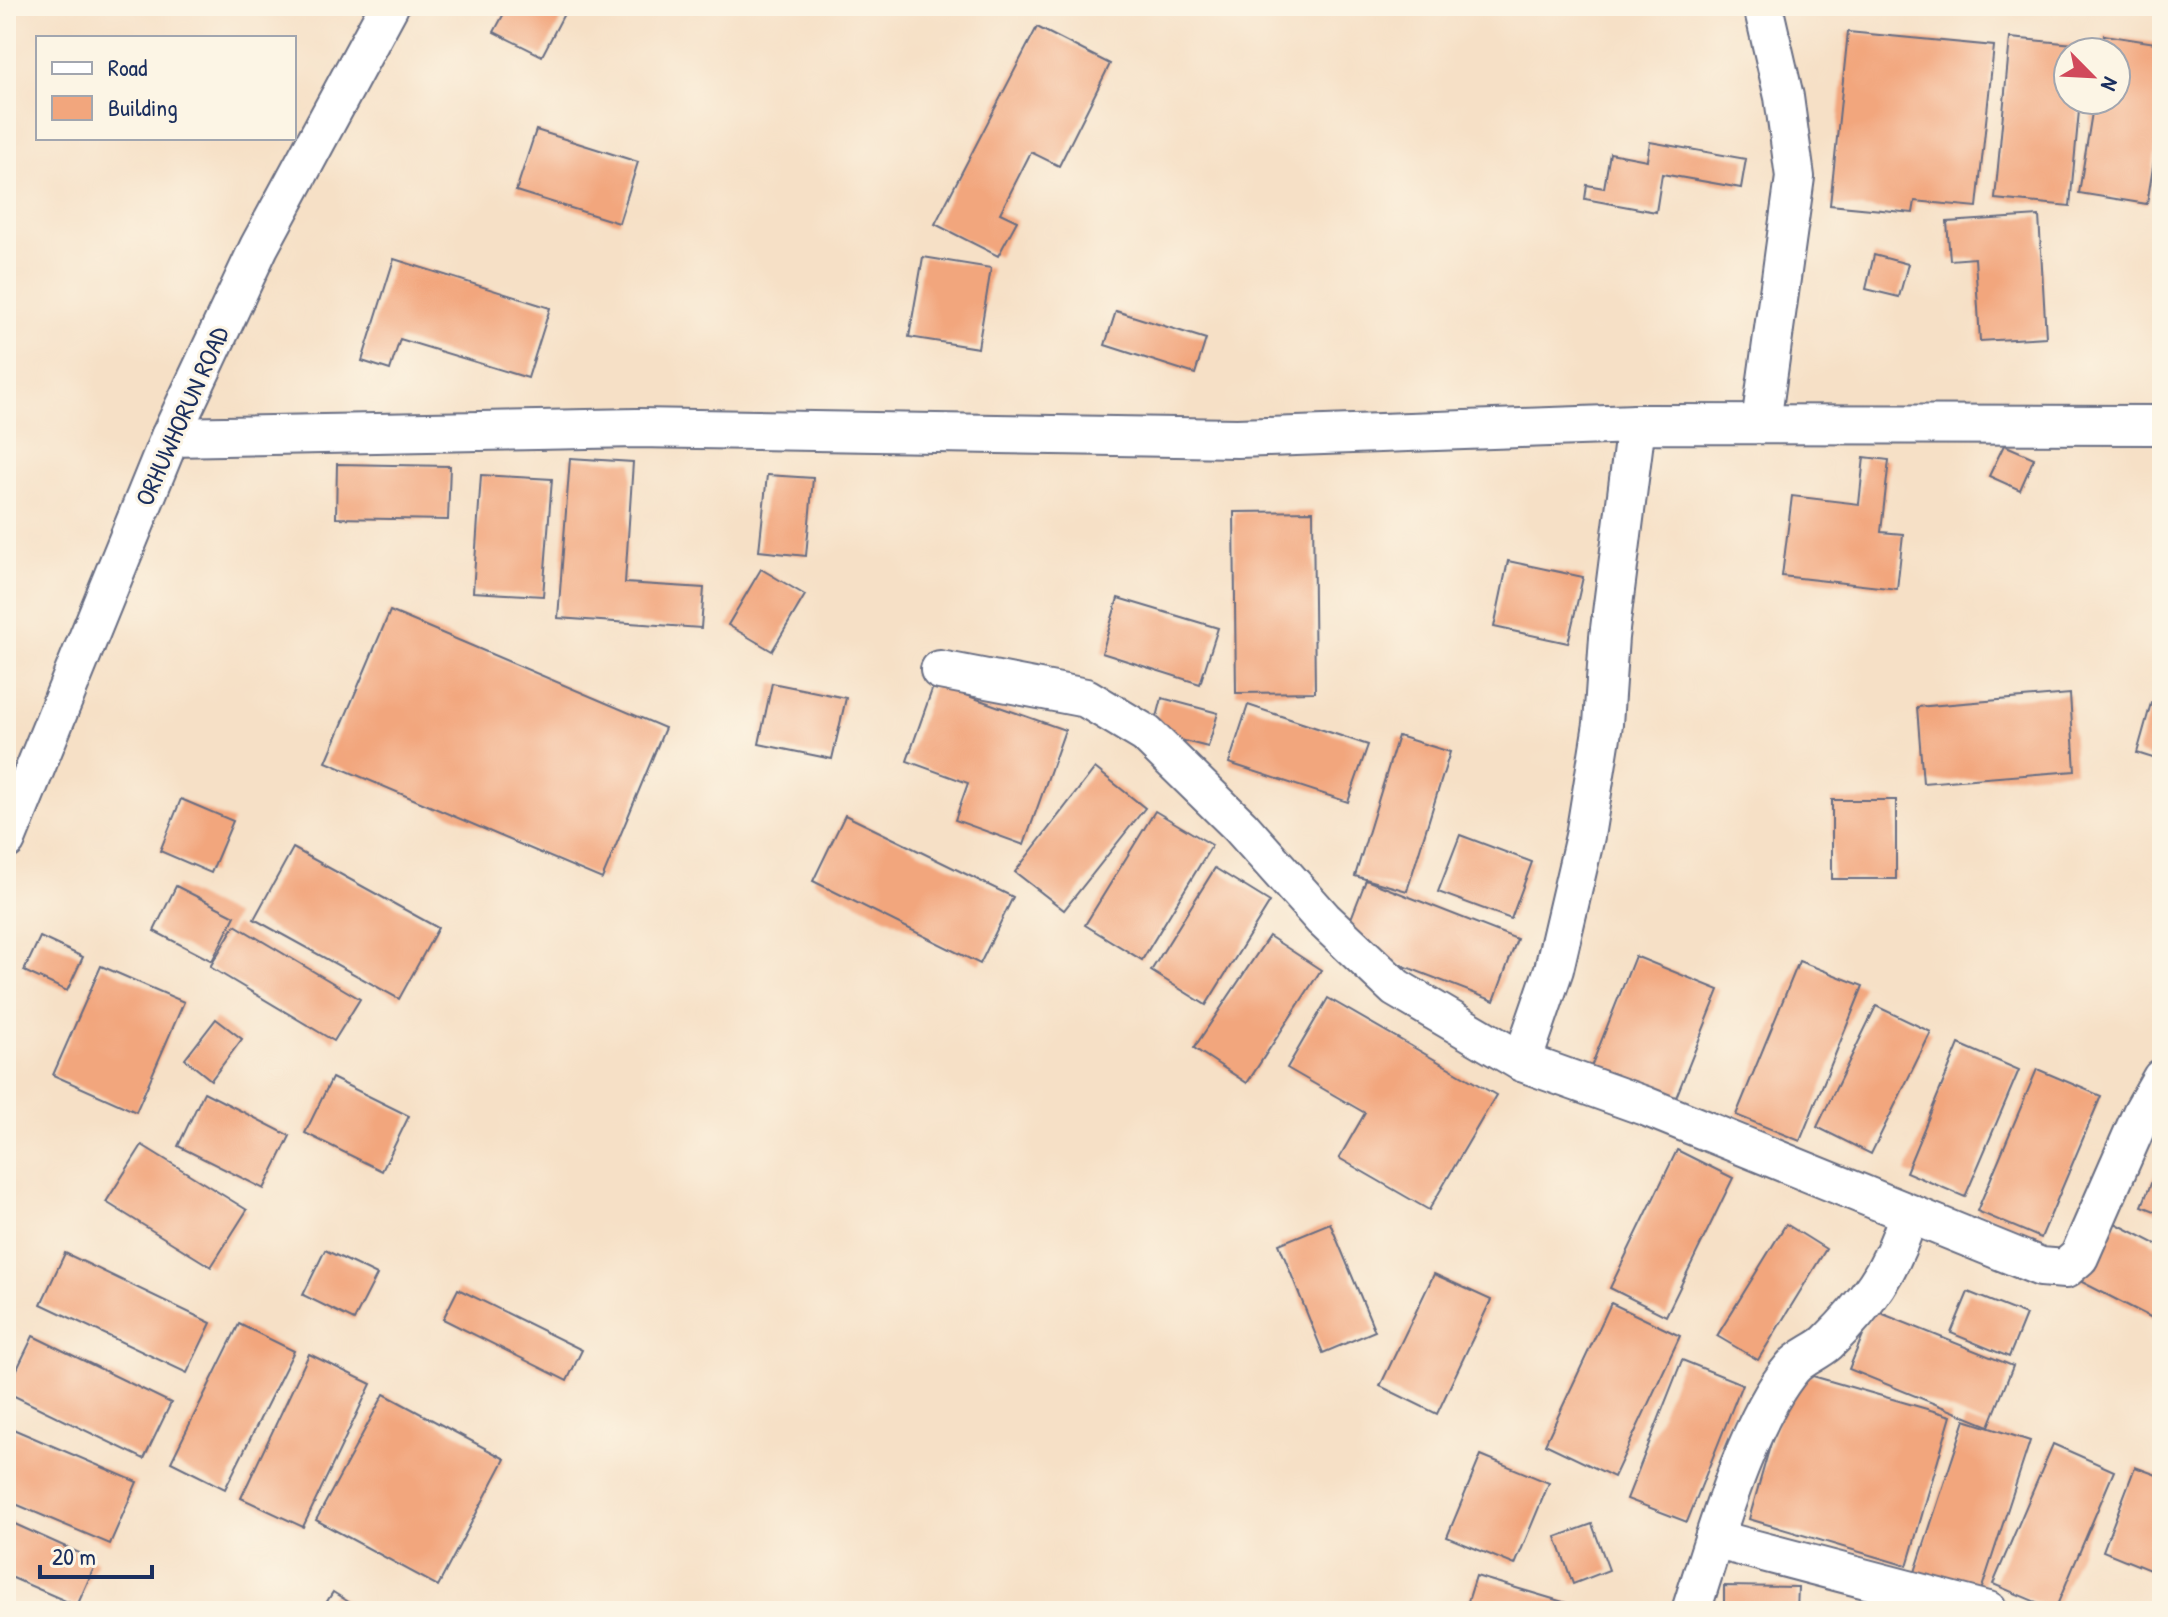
<svg xmlns="http://www.w3.org/2000/svg" width="2168" height="1617" viewBox="0 0 2168 1617" font-family="'Patrick Hand',sans-serif">
<style>
.building{fill:#f2a67d}
.lines{fill:none;stroke-linecap:round;stroke-linejoin:round}
.minor-casing{stroke:#686d82;stroke-width:42}
.minor{stroke:#fff;stroke-width:38}
.labels{text-anchor:middle;stroke-width:6;stroke-linejoin:round;paint-order:stroke}
.street-label{font-size:26px;fill:#1b2f5e;stroke:#fcf5e5}
</style>
<rect width="100%" height="100%" fill="#fcf5e5"/>
<filter id="ink" filterUnits="userSpaceOnUse"><feTurbulence type="fractalNoise" baseFrequency=".0125" numOctaves="2"/><feDisplacementMap in="SourceGraphic" scale="16" xChannelSelector="R" yChannelSelector="G"/><feConvolveMatrix kernelMatrix="1 2 1 2 8 2 1 2 1" color-interpolation-filters="sRGB"/></filter>
<filter id="wash" filterUnits="userSpaceOnUse"><feTurbulence type="fractalNoise" baseFrequency=".006" numOctaves="4" result="noise"/><feDisplacementMap in="SourceGraphic" scale="32" xChannelSelector="R" yChannelSelector="G"/><feGaussianBlur stdDeviation="1.8" result="paint"/><feColorMatrix in="noise" values="0 0 0 0 0 0 0 0 0 0 0 0 0 0 0 0 0 1.4 0 .05"/><feComposite in="paint" operator="in"/></filter>
<g filter="url(#wash)">
<rect width="100%" height="100%" fill="#f6e0c6"/>
<g id="blocks">
<g class="building">
<path d="M 508,6 L 567,8 L 542,56 L 494,32 Z"/>
<path d="M 1037,27 L 1110,64 L 1059,166 L 1031,152 L 1000,213 L 1017,221 L 998,256 L 935,224 Z"/>
<path d="M 1848,32 L 1994,46 L 1977,207 L 1915,201 L 1913,213 L 1830,205 Z"/>
<path d="M 2104,35 L 2162,44 L 2162,209 L 2154,208 L 2159,131 L 2147,204 L 2079,193 L 2094,100 L 2116,100 L 2116,52 L 2102,52 Z"/>
<path d="M 2010,38 L 2085,45 L 2084,52 L 2068,52 L 2068,100 L 2080,100 L 2070,206 L 1995,199 Z"/>
<path d="M 536,130 L 638,162 L 619,223 L 516,191 Z"/>
<path d="M 1650,142 L 1746,159 L 1741,188 L 1662,174 L 1656,212 L 1585,199 L 1587,185 L 1604,188 L 1610,153 L 1647,160 Z"/>
<path d="M 2039,216 L 2046,337 L 1980,341 L 1975,258 L 1950,260 L 1947,222 Z"/>
<path d="M 1874,255 L 1908,264 L 1899,297 L 1866,289 Z"/>
<path d="M 923,257 L 991,268 L 978,348 L 909,337 Z"/>
<path d="M 394,259 L 550,308 L 528,378 L 400,339 L 390,370 L 362,361 Z"/>
<path d="M 1116,311 L 1206,339 L 1195,374 L 1105,345 Z"/>
<path d="M 2004,445 L 2034,458 L 2020,490 L 1989,476 Z"/>
<path d="M 1864,457 L 1889,460 L 1881,532 L 1903,534 L 1897,589 L 1782,576 L 1792,496 L 1859,504 Z"/>
<path d="M 570,458 L 633,462 L 625,583 L 704,588 L 701,628 L 558,618 Z"/>
<path d="M 337,464 L 450,466 L 448,520 L 336,518 Z"/>
<path d="M 481,475 L 552,479 L 543,596 L 473,592 Z"/>
<path d="M 767,475 L 813,478 L 806,556 L 759,551 Z"/>
<path d="M 1313,511 L 1315,692 L 1236,693 L 1234,512 Z"/>
<path d="M 1508,561 L 1583,577 L 1568,643 L 1494,627 Z"/>
<path d="M 761,569 L 805,595 L 772,651 L 728,625 Z"/>
<path d="M 1118,598 L 1218,628 L 1200,684 L 1102,653 Z"/>
<path d="M 390,611 L 665,728 L 602,879 L 326,762 Z"/>
<path d="M 772,683 L 846,698 L 832,759 L 759,744 Z"/>
<path d="M 934,684 L 1065,730 L 1024,845 L 955,820 L 968,783 L 907,761 Z"/>
<path d="M 2070,694 L 2075,771 L 1923,783 L 1917,707 Z"/>
<path d="M 1162,698 L 1218,713 L 1208,747 L 1153,733 Z"/>
<path d="M 2151,703 L 2162,706 L 2162,761 L 2137,753 Z"/>
<path d="M 1248,705 L 1368,745 L 1348,802 L 1229,763 Z"/>
<path d="M 1398,736 L 1450,752 L 1407,891 L 1355,876 Z"/>
<path d="M 1095,768 L 1145,808 L 1064,910 L 1015,872 Z"/>
<path d="M 181,799 L 233,821 L 211,873 L 160,851 Z"/>
<rect x="1832" y="800" width="64" height="79"/>
<path d="M 1155,811 L 1212,845 L 1142,960 L 1085,925 Z"/>
<path d="M 845,815 L 1013,897 L 980,964 L 813,881 Z"/>
<path d="M 1460,835 L 1532,862 L 1511,919 L 1438,892 Z"/>
<path d="M 293,848 L 438,928 L 399,999 L 254,919 Z"/>
<path d="M 1215,868 L 1270,902 L 1206,1005 L 1151,971 Z"/>
<path d="M 1366,880 L 1517,939 L 1494,1001 L 1342,942 Z"/>
<path d="M 176,886 L 235,916 L 212,961 L 154,931 Z"/>
<path d="M 235,925 L 360,999 L 334,1041 L 210,967 Z"/>
<path d="M 1269,936 L 1321,970 L 1247,1083 L 1194,1048 Z"/>
<path d="M 40,937 L 83,957 L 67,991 L 24,971 Z"/>
<path d="M 1635,956 L 1719,990 L 1675,1100 L 1591,1067 Z"/>
<path d="M 1799,961 L 1863,986 L 1800,1141 L 1736,1115 Z"/>
<path d="M 101,966 L 184,1002 L 136,1112 L 53,1075 Z"/>
<path d="M 1328,998 L 1496,1095 L 1429,1210 L 1339,1158 L 1365,1113 L 1287,1068 Z"/>
<path d="M 1876,1006 L 1931,1032 L 1871,1154 L 1817,1127 Z"/>
<path d="M 216,1019 L 242,1039 L 211,1080 L 185,1059 Z"/>
<path d="M 1959,1044 L 2019,1070 L 1965,1197 L 1906,1172 Z"/>
<path d="M 2037,1069 L 2101,1096 L 2041,1238 L 1977,1211 Z"/>
<path d="M 332,1078 L 409,1116 L 382,1171 L 305,1133 Z"/>
<path d="M 204,1092 L 290,1136 L 264,1189 L 178,1146 Z"/>
<path d="M 142,1145 L 247,1210 L 211,1267 L 106,1202 Z"/>
<path d="M 1677,1150 L 1733,1178 L 1666,1316 L 1610,1288 Z"/>
<path d="M 2162,1156 L 2162,1214 L 2142,1206 Z"/>
<path d="M 2109,1220 L 2162,1247 L 2162,1323 L 2078,1280 Z"/>
<path d="M 1330,1223 L 1375,1331 L 1323,1353 L 1279,1244 Z"/>
<path d="M 1786,1224 L 1826,1249 L 1758,1360 L 1717,1336 Z"/>
<path d="M 325,1250 L 377,1275 L 354,1320 L 303,1295 Z"/>
<path d="M 65,1253 L 211,1323 L 187,1373 L 41,1304 Z"/>
<path d="M 1434,1274 L 1491,1300 L 1437,1414 L 1380,1386 Z"/>
<path d="M 458,1289 L 582,1350 L 567,1381 L 443,1319 Z"/>
<path d="M 1968,1292 L 2026,1315 L 2009,1357 L 1951,1333 Z"/>
<path d="M 1611,1303 L 1680,1336 L 1614,1477 L 1545,1444 Z"/>
<path d="M 1873,1310 L 2013,1366 L 1989,1426 L 1849,1369 Z"/>
<path d="M 239,1324 L 294,1351 L 225,1489 L 171,1462 Z"/>
<path d="M 33,1336 L 171,1403 L 144,1459 L 6,1392 Z"/>
<path d="M 309,1354 L 371,1384 L 303,1527 L 241,1498 Z"/>
<path d="M 1682,1360 L 1742,1384 L 1687,1522 L 1627,1499 Z"/>
<path d="M 1792,1370 L 1951,1416 L 1907,1566 L 1749,1519 Z"/>
<path d="M 384,1394 L 505,1459 L 438,1586 L 316,1520 Z"/>
<path d="M 1965,1420 L 2030,1441 L 1979,1597 L 1914,1575 Z"/>
<path d="M 6,1426 L 137,1482 L 110,1544 L 6,1500 Z"/>
<path d="M 2053,1444 L 2114,1471 L 2055,1610 L 1993,1584 Z"/>
<path d="M 1481,1455 L 1549,1483 L 1515,1565 L 1447,1537 Z"/>
<path d="M 2135,1467 L 2162,1477 L 2162,1561 L 2157,1573 L 2103,1551 Z"/>
<path d="M 6,1520 L 97,1561 L 77,1606 L 6,1575 Z"/>
<path d="M 1592,1524 L 1609,1570 L 1573,1584 L 1556,1537 Z"/>
<path d="M 1476,1576 L 1590,1610 L 1590,1611 L 1465,1611 Z"/>
<path d="M 1724,1586 L 1798,1587 L 1797,1611 L 1724,1611 Z"/>
<path d="M 333,1592 L 363,1611 L 321,1611 Z"/>
</g>
</g>
</g>
<g filter="url(#ink)">
<use href="#blocks" fill-opacity="0" stroke="#686d82" stroke-width="2"/>
<g class="lines">
<defs>
<g id="minor">
<path d="M 1761,423 L 1795,177 L 1784,97 L 1763,6"/>
<path d="M 170,437 L 637,428 L 1237,438 L 1636,424 L 2162,425"/>
<path d="M 940,670 L 1086,698 L 1146,734 L 1240,826 L 1323,919 L 1396,988 L 1522,1062 L 1645,1106 L 2041,1267 L 2065,1269 L 2079,1257 L 2142,1113 L 2162,1078"/>
<path d="M 6,840 L 170,437 L 259,247 L 389,6"/>
<path d="M 1522,1062 L 1554,969 L 1585,836 L 1603,724 L 1609,637 L 1636,424"/>
<path d="M 1714,1539 L 1988,1611"/>
<path d="M 1691,1611 C 1713,1543 1747,1421 1792,1368 C 1801,1357 1817,1352 1827,1343 C 1866,1305 1893,1268 1908,1216"/>
</g>
</defs>
<use href="#minor" class="minor-casing"/>
<use href="#minor" class="minor"/>
</g>
</g>
<g class="labels">
<g class="street-label">
<text transform="translate(182 416) rotate(-66)" y="9">ORHUWHORUN ROAD</text>
</g>
</g>
<rect width="2168" height="1617" fill="none" stroke="#fcf5e5" stroke-width="32"/>
<rect x="36" y="36" width="260" height="104" fill="#fcf5e5" stroke="#a2a6af" stroke-width="2"/>
<rect x="52" y="62" width="40" height="12" fill="#ffffff" stroke="#a2a6af" stroke-width="2"/>
<text x="108" y="76" font-size="24" fill="#1b2f5e">Road</text>
<rect x="52" y="96" width="40" height="24" fill="#f2a67d" stroke="#a2a6af" stroke-width="2"/>
<text x="108" y="116" font-size="24" fill="#1b2f5e">Building</text>
<g transform="translate(2092 76) rotate(114)"><circle r="38" fill="#fcf5e5" stroke="#a2a6af" stroke-width="2"/>
<path d="M0-6L14 30L0 20L-14 30Z" fill="#d1495b"/>
<text y="-12" font-size="22" font-weight="bold" text-anchor="middle" fill="#1b2f5e">N</text>
</g>
<path d="M40 1565v12h112v-12" fill="none" stroke="#1b2f5e" stroke-width="4"/>
<text x="52" y="1565" font-size="24" fill="#1b2f5e" stroke="#fcf5e5" stroke-width="6" paint-order="stroke">20 m</text>
</svg>
